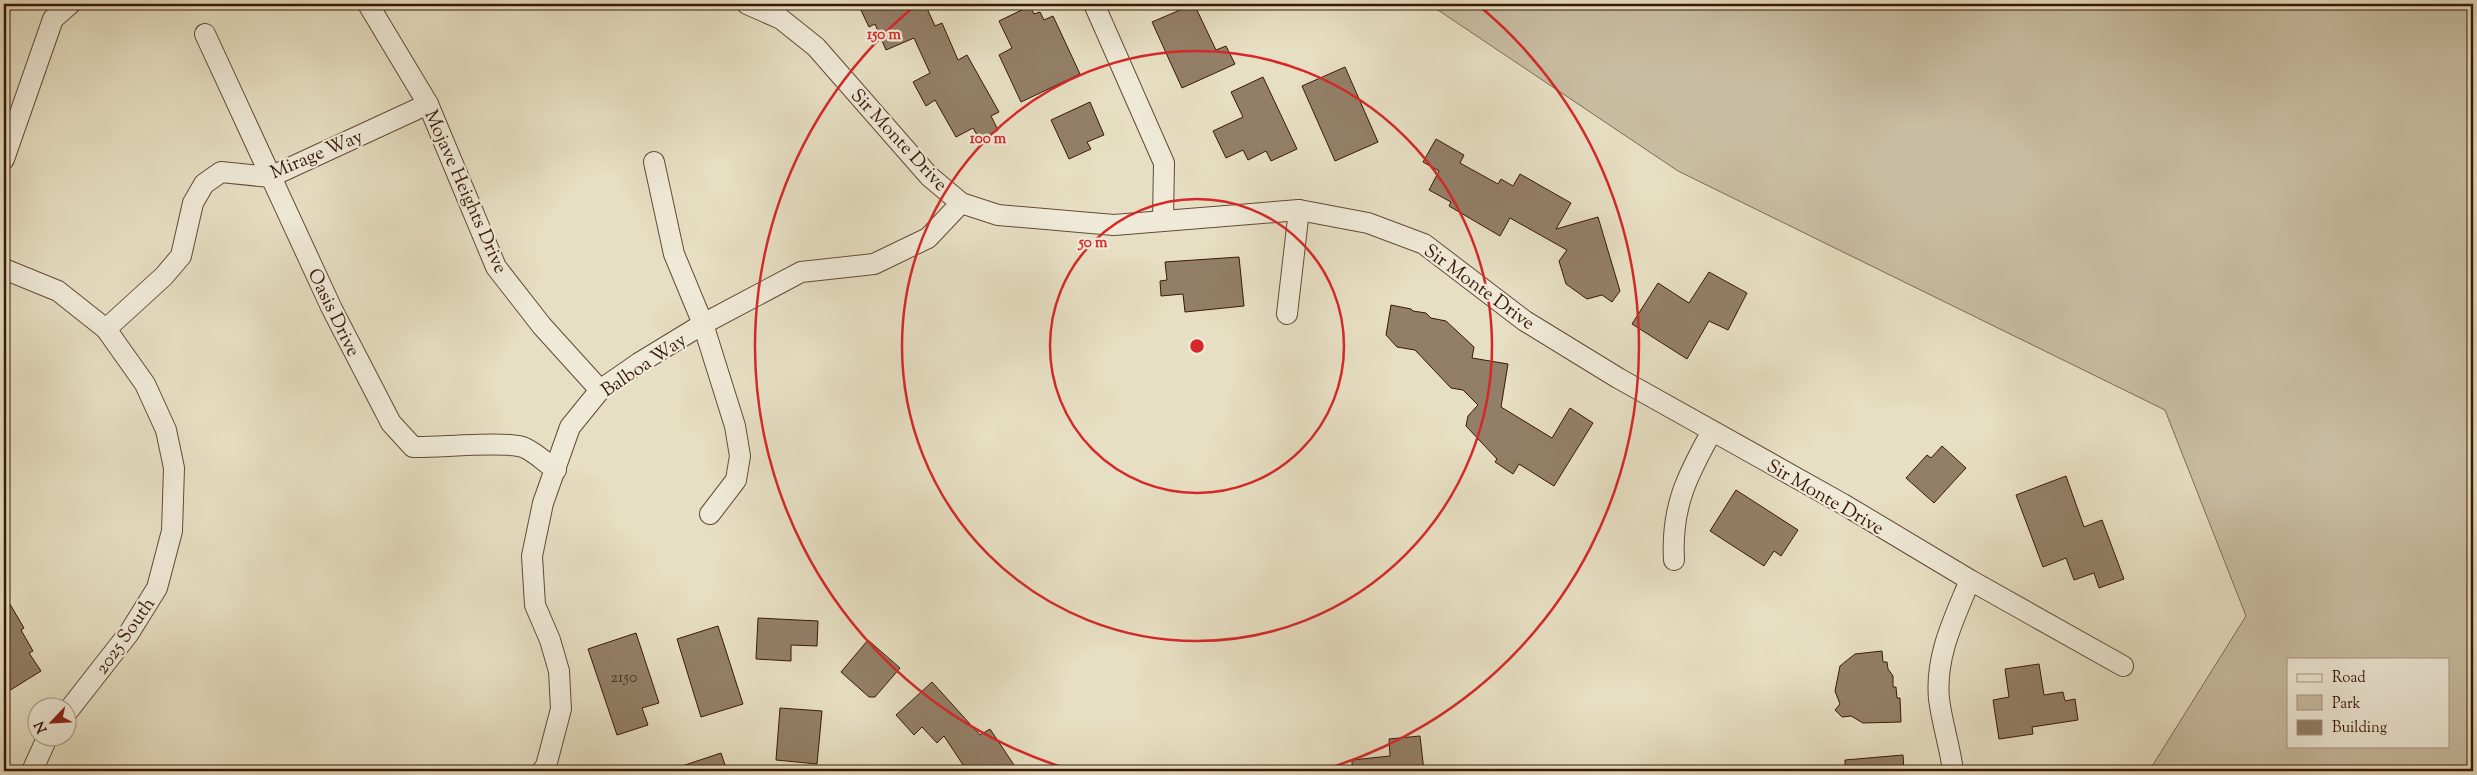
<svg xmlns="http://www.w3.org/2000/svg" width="2477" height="775" viewBox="0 0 2477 775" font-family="'Sorts Mill Goudy',serif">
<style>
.green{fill:#c9bda3;stroke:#816a54;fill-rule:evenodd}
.building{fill:#937f68;stroke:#391805}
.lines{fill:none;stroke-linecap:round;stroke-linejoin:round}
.minor-casing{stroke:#644a34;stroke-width:22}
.minor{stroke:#efead8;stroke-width:20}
.ring{fill:none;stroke:#d62828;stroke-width:2.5}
.labels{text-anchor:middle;stroke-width:4.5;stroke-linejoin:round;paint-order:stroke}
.number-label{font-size:16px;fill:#50321e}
.street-label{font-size:19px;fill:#391805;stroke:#efead8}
.centre{fill:#d62828;stroke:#efead8;stroke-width:2.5}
.ring-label{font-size:15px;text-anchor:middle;font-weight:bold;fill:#d62828;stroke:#efead8;stroke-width:4.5;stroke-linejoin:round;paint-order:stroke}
</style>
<rect width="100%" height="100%" fill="#e7dfc3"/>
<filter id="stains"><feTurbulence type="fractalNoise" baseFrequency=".004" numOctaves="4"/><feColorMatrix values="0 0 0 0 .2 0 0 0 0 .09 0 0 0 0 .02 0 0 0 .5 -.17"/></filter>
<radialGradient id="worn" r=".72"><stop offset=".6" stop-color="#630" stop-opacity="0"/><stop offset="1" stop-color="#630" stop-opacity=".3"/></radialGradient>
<path class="green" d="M 1429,4 L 2473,4 L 2473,771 L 2149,771 L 2246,616 L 2165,410 L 1678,171 ZM 2288,659 L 2448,659 L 2448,746 L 2288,746 Z"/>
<g class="building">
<path d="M 858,4 L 925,4 L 935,26 L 942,23 L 958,60 L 967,55 L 999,112 L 991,116 L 998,130 L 980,140 L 973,128 L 956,137 L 935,100 L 926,106 L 913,82 L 930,73 L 914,38 L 886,50 L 875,24 L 869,27 Z"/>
<path d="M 1194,4 L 1216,50 L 1226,46 L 1235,64 L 1182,88 L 1152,22 Z"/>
<path d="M 1030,6 L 1034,14 L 1040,12 L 1044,20 L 1053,16 L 1080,74 L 1021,102 L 999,55 L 1012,48 L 999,21 Z"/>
<path d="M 1345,67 L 1378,142 L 1335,161 L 1302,86 Z"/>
<path d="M 1263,77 L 1297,149 L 1271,161 L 1266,151 L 1248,160 L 1243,150 L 1226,158 L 1213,131 L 1243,117 L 1231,92 Z"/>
<path d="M 1090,102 L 1104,135 L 1087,142 L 1091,149 L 1069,159 L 1051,120 Z"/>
<path d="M 1436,139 L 1464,155 L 1460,163 L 1498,184 L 1501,179 L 1513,186 L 1520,174 L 1571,203 L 1556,229 L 1598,217 L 1620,291 L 1612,302 L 1602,295 L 1587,299 L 1566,284 L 1559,261 L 1567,250 L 1510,218 L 1500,236 L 1449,206 L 1451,202 L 1429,190 L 1439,171 L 1423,162 Z"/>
<path d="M 1239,257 L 1244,306 L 1185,312 L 1183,294 L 1161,296 L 1160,281 L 1167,280 L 1165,262 Z"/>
<path d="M 1709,272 L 1747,293 L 1728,330 L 1709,321 L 1687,359 L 1632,324 L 1658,283 L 1689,303 Z"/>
<path d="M 1391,305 L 1411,309 L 1413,311 L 1426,313 L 1431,318 L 1446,321 L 1474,347 L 1472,358 L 1508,364 L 1501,407 L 1552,438 L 1570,408 L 1593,423 L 1554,486 L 1519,464 L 1513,474 L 1495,462 L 1497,459 L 1466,426 L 1468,416 L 1478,405 L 1463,390 L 1451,388 L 1415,350 L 1397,347 L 1386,335 Z"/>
<path d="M 1942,446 L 1966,468 L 1934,503 L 1906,478 L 1927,455 L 1931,458 Z"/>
<path d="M 2066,476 L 2084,527 L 2102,520 L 2124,579 L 2099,588 L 2094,573 L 2074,580 L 2066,558 L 2043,567 L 2016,495 Z"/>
<path d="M 1736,490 L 1798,530 L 1781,556 L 1774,551 L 1764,566 L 1710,531 Z"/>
<path d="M 4,594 L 24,628 L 21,630 L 33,651 L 29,653 L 41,671 L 4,694 Z"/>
<path d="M 758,618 L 818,621 L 817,646 L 791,645 L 791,661 L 756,659 Z"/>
<path d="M 718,626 L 743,704 L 701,717 L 677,639 Z"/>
<path d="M 636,633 L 659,703 L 642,708 L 648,725 L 617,735 L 588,649 Z"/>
<path d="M 868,640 L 900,668 L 875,697 L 869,697 L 841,672 Z"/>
<path d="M 1882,651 L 1883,662 L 1887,662 L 1888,669 L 1893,676 L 1893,687 L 1896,687 L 1897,698 L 1900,698 L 1901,722 L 1863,723 L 1851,716 L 1842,717 L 1835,710 L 1840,704 L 1835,691 L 1840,666 L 1855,654 Z"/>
<path d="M 2039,664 L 2044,695 L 2063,692 L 2065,701 L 2075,699 L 2078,720 L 2032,727 L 2033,734 L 1999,739 L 1993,700 L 2009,697 L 2005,669 Z"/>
<path d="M 932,682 L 980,735 L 990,729 L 1018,771 L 967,771 L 944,736 L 937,743 L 922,727 L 914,735 L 896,715 Z"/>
<path d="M 780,708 L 822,711 L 817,764 L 776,760 Z"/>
<path d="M 1420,736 L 1424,771 L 1352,771 L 1352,760 L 1390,756 L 1389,739 Z"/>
<path d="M 721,753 L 727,771 L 677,771 L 676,768 Z"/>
<path d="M 1903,755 L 1904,771 L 1845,771 L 1845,760 Z"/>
</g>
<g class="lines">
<defs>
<g id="minor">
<path d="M 368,4 L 428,104 L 496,267 L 542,326 L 600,390"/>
<path d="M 747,4 L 781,19 L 816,47 L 929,176 L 961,203 L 998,215 L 1114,225 L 1299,210 L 1368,223 L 1424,244 L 1525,321 L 1618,378 L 1843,504 L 1970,580 L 2123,666"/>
<path d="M 1094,4 L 1164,163 L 1163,220"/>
<path d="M 205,34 L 332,309 L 391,423 L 413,447 C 436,448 509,440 525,448 C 536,453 546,463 556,470"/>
<path d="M 4,159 L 53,19 L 70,4"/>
<path d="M 654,162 L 674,254 L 703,324 L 735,426 L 740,456 L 736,480 L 710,514"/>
<path d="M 4,269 L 58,291 L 106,329 L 145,384 L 166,430 L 174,468 L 172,531 L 157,588 L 129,633 L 68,711"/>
<path d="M 1287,314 L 1299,210"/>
<path d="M 106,329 L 164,276 L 181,256 L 193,203 L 204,184 L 221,172 L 270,177 L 428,104"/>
<path d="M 1674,560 C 1671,507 1687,476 1712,431"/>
<path d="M 32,771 L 47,738"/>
<path d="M 542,771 L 546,766 L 561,709 L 559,671 L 550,640 L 535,605 L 532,556 L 543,503 L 570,427 L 600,390 L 639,363 L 703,324 L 801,272 L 874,264 L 928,238 L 961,203"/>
<path d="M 1953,771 C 1950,747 1942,723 1939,699 C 1935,656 1954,619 1970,580"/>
</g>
</defs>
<use href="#minor" class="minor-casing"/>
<use href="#minor" class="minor"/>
</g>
<g class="ring">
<circle cx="1197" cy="346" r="147"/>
<circle cx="1197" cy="346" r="295"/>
<path d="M1075 771A442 442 0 0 1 916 5M1478 5A442 442 0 0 1 1319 771"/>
</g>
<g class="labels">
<g class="number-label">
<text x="624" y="682">2150</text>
</g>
<g class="street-label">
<text transform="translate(900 139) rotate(47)" y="7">Sir Monte Drive</text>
<text transform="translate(316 153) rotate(-23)" y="7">Mirage Way</text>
<text transform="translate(467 191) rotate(66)" y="7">Mojave Heights Drive</text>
<text transform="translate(1480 286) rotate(36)" y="7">Sir Monte Drive</text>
<text transform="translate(335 312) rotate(64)" y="7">Oasis Drive</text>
<text transform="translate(643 364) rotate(-34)" y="7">Balboa Way</text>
<text transform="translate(1826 496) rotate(30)" y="7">Sir Monte Drive</text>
<text transform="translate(124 635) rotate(-55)" y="7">2025 South</text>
</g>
</g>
<circle cx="1197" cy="346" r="8" class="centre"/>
<g class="ring-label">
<text x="884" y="39">150 m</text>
<text x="988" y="143">100 m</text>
<text x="1093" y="247">50 m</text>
</g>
<rect width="2477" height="775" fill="none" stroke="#e7dfc3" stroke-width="20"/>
<rect x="5" y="5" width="2467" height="765" fill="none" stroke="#391805" stroke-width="2.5"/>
<rect x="10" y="10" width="2457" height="755" fill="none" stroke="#391805"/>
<rect x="2287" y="658" width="162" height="90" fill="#efead8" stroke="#a69684"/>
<rect x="2297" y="674" width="25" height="8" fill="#efead8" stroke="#a69684"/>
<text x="2332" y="682" font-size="15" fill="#391805">Road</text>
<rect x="2297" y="695" width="25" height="15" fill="#c9bda3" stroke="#a69684"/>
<text x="2332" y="708" font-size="15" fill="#391805">Park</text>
<rect x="2297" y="720" width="25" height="15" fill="#937f68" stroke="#a69684"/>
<text x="2332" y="732" font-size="15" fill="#391805">Building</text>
<g transform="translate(52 722) rotate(245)"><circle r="24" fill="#efead8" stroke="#a69684"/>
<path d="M0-4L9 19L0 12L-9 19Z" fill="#8f2418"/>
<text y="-8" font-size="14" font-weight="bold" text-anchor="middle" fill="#391805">N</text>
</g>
<rect width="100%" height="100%" filter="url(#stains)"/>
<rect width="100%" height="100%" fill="url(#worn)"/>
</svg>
